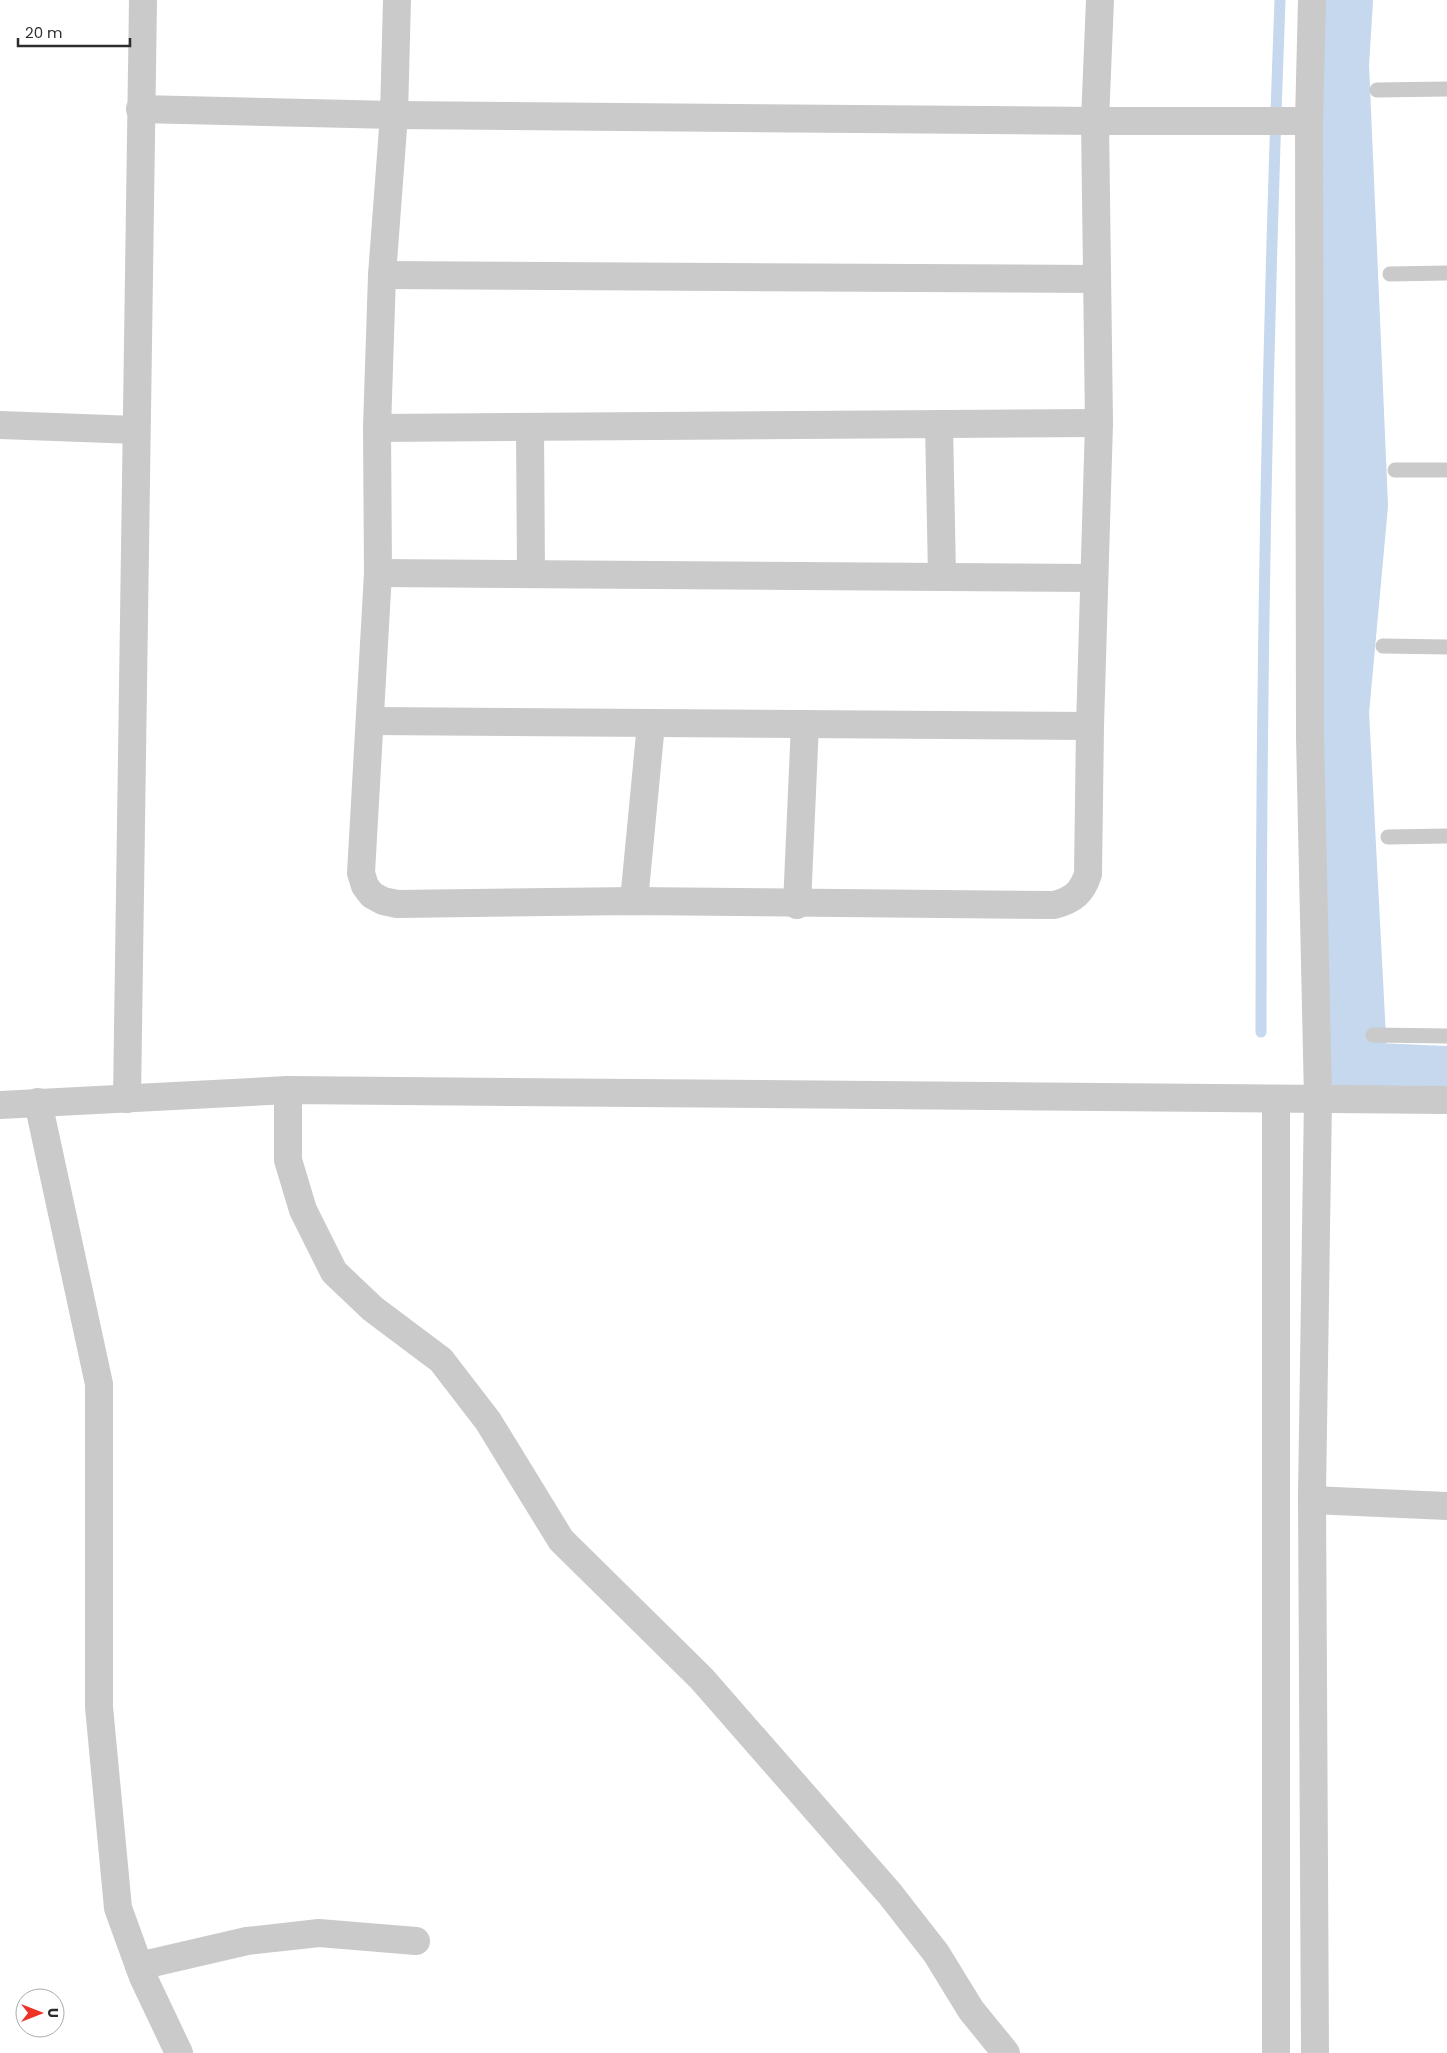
<svg xmlns="http://www.w3.org/2000/svg" width="1447" height="2053" viewBox="0 0 1447 2053" font-family="Poppins,sans-serif">
<style>
.lines{fill:none;stroke-linecap:round;stroke-linejoin:round}
.stream{stroke:#c5d8ed;stroke-width:11}
.river{stroke:#c5d8ed;stroke-width:68}
.lane{stroke:#cacaca;stroke-width:15}
.street{stroke:#cacaca;stroke-width:28}
</style>
<rect width="100%" height="100%" fill="#fff"/>
<g class="lines">
<path class="stream" d="M 1261,1032 C 1261,688 1267,344 1280,0"/>
<path class="river" d="M 1339,0 L 1335,65 L 1354,505 L 1335,712 L 1354,1076 L 1447,1080"/>
<g class="lane">
<path d="M 1377,90 L 1447,89"/>
<path d="M 1390,274 L 1447,273"/>
<path d="M 1395,470 L 1447,470"/>
<path d="M 1383,646 L 1447,647"/>
<path d="M 1388,837 L 1447,836"/>
<path d="M 1373,1035 L 1447,1036"/>
</g>
<g class="street">
<path d="M 397,0 L 394,115 L 382,275 L 377,428 L 378,573 L 361,873 L 365,886 L 372,895 L 383,901 L 397,904 L 634,901 L 1054,905 C 1073,900 1082,893 1088,874 L 1090,726 L 1099,423 L 1095,121 L 1100,0"/>
<path d="M 1312,0 L 1309,121 L 1310,737 L 1318,1099 L 1312,1495 L 1315,2053"/>
<path d="M 140,109 L 394,115 L 1095,121 L 1309,121"/>
<path d="M 382,275 L 1097,279"/>
<path d="M 939,424 L 942,576"/>
<path d="M 0,425 L 136,430"/>
<path d="M 530,427 L 531,574"/>
<path d="M 377,428 L 1099,423"/>
<path d="M 378,573 L 1093,578"/>
<path d="M 371,721 L 1090,726"/>
<path d="M 634,901 L 651,724"/>
<path d="M 797,905 L 805,724"/>
<path d="M 288,1090 L 288,1160 L 303,1210 L 334,1272 L 373,1309 L 441,1360 L 488,1421 L 561,1540 L 702,1679 L 890,1894 L 936,1953 L 971,2010 L 1006,2053"/>
<path d="M 127,1099 L 143,0"/>
<path d="M 38,1102 L 99,1384 L 99,1707 L 118,1908 L 143,1977 L 179,2053"/>
<path d="M 0,1105 L 288,1090 L 1447,1100"/>
<path d="M 1312,1500 L 1447,1506"/>
<path d="M 139,1966 L 247,1941 L 319,1933 L 416,1941"/>
<path d="M 1276,2053 L 1276,1099"/>
</g>
</g>
<g transform="translate(40 2013) rotate(90)"><circle r="24" fill="#ffffff" stroke="#ababab"/>
<path d="M0-4L9 19L0 12L-9 19Z" fill="#ed3326"/>
<text y="-8" font-size="14" font-weight="bold" text-anchor="middle" fill="#2d2d2d">U</text>
</g>
<path d="M18 38v8h112v-8" fill="none" stroke="#2d2d2d" stroke-width="2.5"/>
<text x="25" y="38" font-size="15" fill="#2d2d2d" stroke="#ffffff" stroke-width="4" paint-order="stroke">20 m</text>
</svg>
